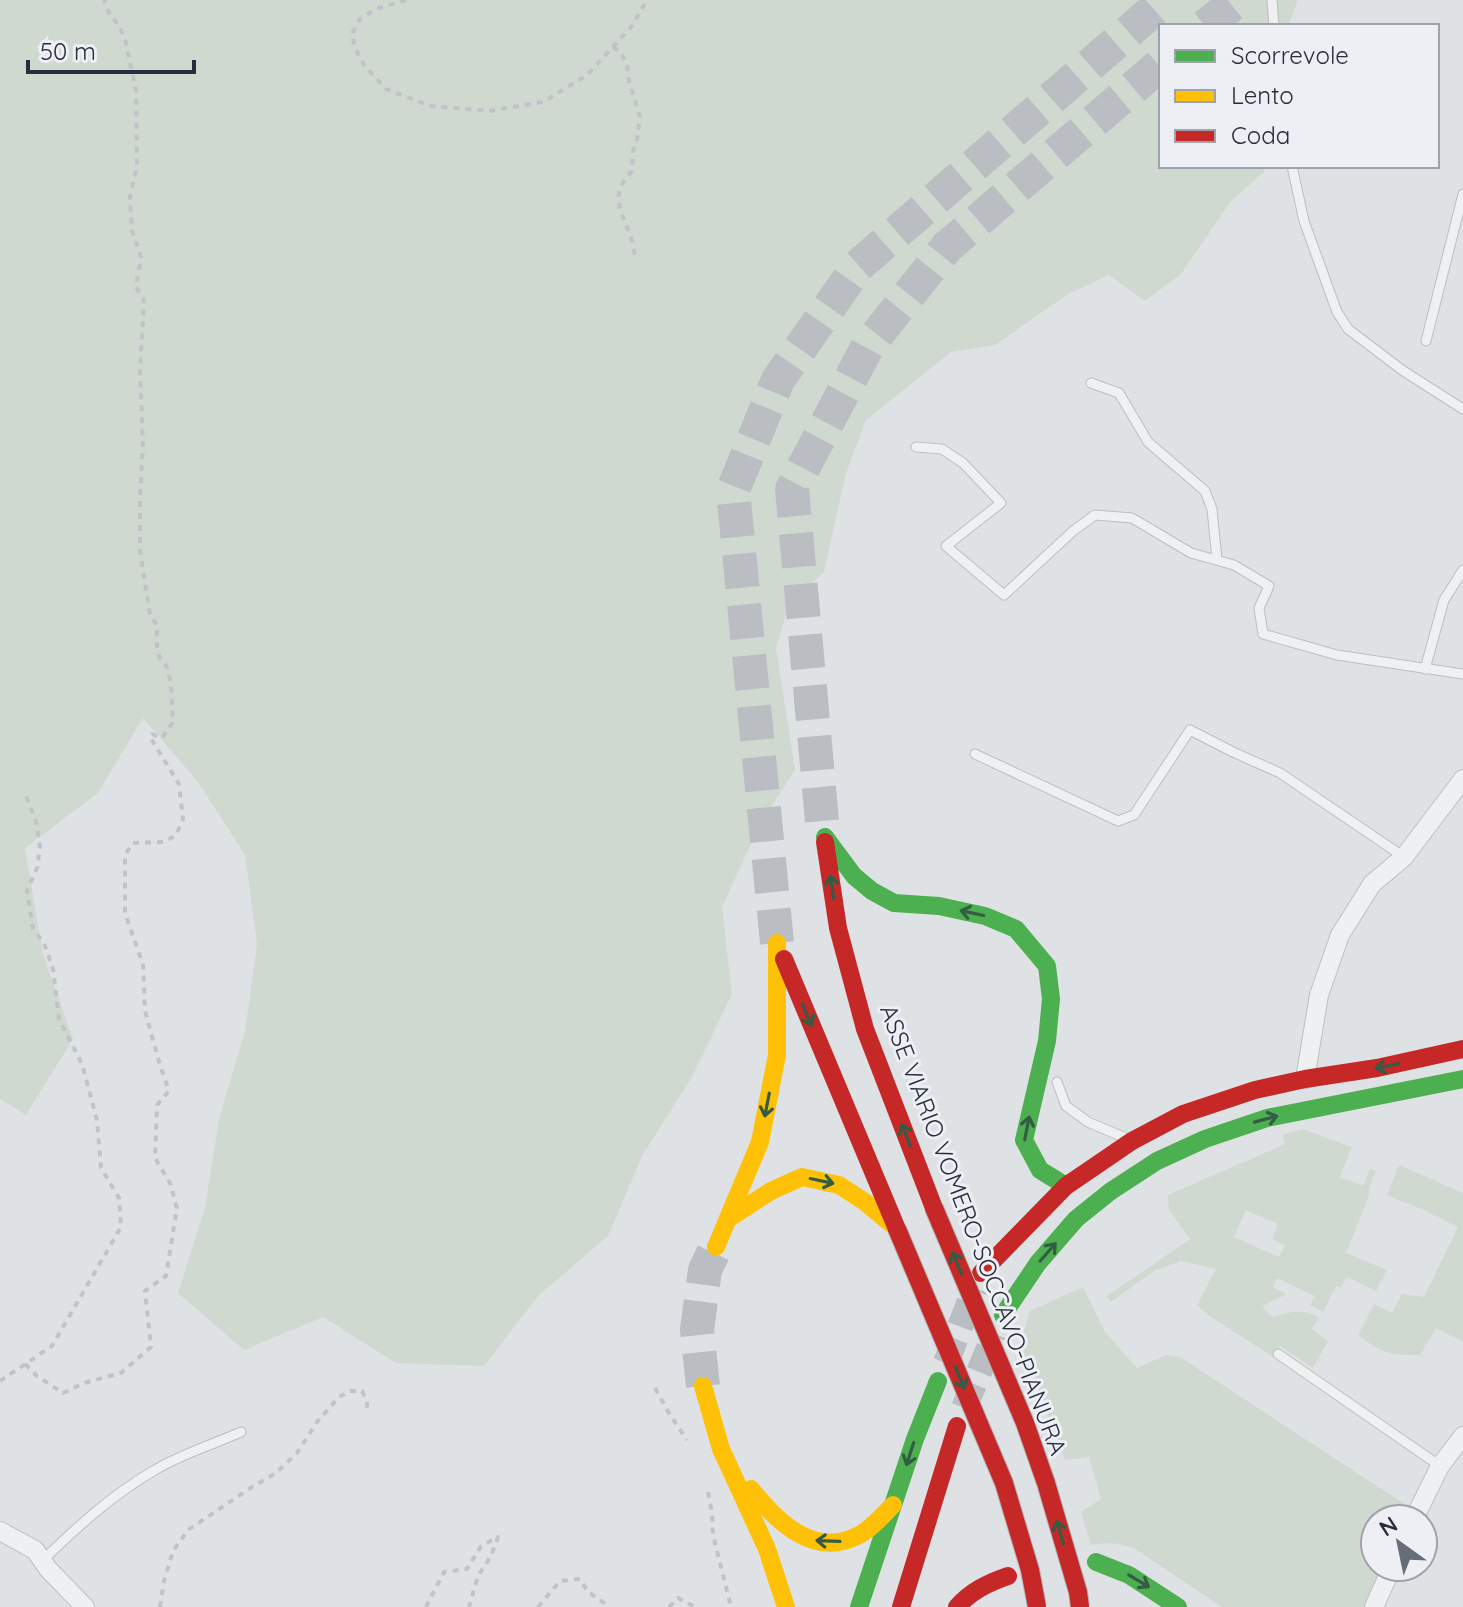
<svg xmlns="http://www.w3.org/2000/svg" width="1463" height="1607" viewBox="0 0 1463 1607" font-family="Quicksand,sans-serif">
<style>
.green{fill:#cfd9d0;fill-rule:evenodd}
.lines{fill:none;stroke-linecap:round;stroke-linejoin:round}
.secondary-tunnel{stroke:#babec3;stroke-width:26;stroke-dasharray:26 13;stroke-linecap:butt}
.highway-tunnel{stroke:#babec3;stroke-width:34;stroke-dasharray:34 17;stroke-linecap:butt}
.lane-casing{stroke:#bcbec1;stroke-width:11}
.street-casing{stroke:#bcbec1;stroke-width:20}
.path{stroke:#c1c3c8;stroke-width:4;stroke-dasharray:6 6;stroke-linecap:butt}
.lane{stroke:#eff0f1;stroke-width:9}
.street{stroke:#eff0f1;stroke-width:18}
.fast{stroke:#4caf50;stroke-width:18}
.slow{stroke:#ffc107;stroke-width:18}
.jam{stroke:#c62828;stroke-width:18}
.jam-bridge-casing{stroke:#b2b5b9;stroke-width:20;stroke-linecap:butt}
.jam-bridge{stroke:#c62828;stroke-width:18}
.oneway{stroke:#345b44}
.labels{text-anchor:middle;stroke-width:6;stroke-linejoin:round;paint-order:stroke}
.street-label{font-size:24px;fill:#272e3d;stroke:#edeff5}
</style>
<rect width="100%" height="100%" fill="#dfe2e5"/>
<g class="green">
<path d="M 0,0 L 1298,0 L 1288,26 L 1161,26 L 1161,166 L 1265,166 L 1264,172 L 1231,201 L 1181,274 L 1145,301 L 1109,275 L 1068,294 L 995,345 L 951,352 L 866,420 L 846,473 L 824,572 L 789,604 L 776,648 L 795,770 L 759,826 L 722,907 L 732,994 L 692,1077 L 642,1156 L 608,1236 L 539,1295 L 484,1366 L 396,1363 L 323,1317 L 244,1350 L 178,1293 L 205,1207 L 219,1119 L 245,1031 L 257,944 L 245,855 L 198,782 L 143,718 L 98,793 L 25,848 L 43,954 L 73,1039 L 26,1115 L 0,1099 Z"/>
<path d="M 1303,1129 L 1352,1147 L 1340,1177 L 1363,1186 L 1370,1169 L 1376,1171 L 1369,1188 L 1369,1196 L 1346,1253 L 1387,1270 L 1376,1291 L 1347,1277 L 1341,1288 L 1336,1286 L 1323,1312 L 1310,1305 L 1315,1296 L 1277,1278 L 1273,1287 L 1287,1294 L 1262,1306 L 1272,1317 C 1289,1312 1302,1308 1319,1317 L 1312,1329 L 1328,1341 L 1313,1368 L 1280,1346 L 1273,1357 L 1208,1315 L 1197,1305 L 1216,1269 L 1181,1261 L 1154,1271 L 1111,1302 L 1107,1296 L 1190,1239 L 1169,1210 L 1168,1195 L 1285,1144 L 1282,1135 ZM 1246,1210 L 1278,1224 L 1272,1239 L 1285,1245 L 1279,1257 L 1234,1237 Z"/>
<path d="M 1399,1165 L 1463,1193 L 1463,1342 L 1436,1328 L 1420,1355 C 1389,1355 1384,1354 1358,1335 L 1374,1304 L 1392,1313 L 1402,1294 L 1424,1297 L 1458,1227 L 1426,1211 L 1387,1195 Z"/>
<path d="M 1083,1287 L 1105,1332 L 1137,1368 L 1166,1355 L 1180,1357 L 1409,1507 L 1404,1519 L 1375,1519 L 1375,1567 L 1382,1567 L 1364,1607 L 1222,1607 L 1134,1548 C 1119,1543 1107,1542 1091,1545 L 1081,1512 L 1101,1499 L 1089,1457 L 1065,1460 L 1020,1344 L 1030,1311 Z"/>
</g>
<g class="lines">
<g class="secondary-tunnel">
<path d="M 946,1363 L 975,1288"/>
<path d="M 964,1408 L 995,1334"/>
</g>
<g class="highway-tunnel">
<path d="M 1205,26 L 1238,0"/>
<path d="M 822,821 L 792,489 L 868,346 L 947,247 L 1161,64"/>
<path d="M 777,943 L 733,490 L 778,380 L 858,266 L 1165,0"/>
<path d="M 703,1386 L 697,1330 L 705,1270 L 716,1247"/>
</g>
<defs>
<g id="lane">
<path d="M 1272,0 L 1274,26"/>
<path d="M 1292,166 L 1304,221 L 1337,312 L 1348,329 L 1402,370 L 1463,409"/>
<path d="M 1426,341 L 1463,194"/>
<path d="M 1091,383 L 1119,393 L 1148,442 L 1205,491 L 1212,509 L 1217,560"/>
<path d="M 916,447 L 942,449 L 963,463 L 1001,503 L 946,546 L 1004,595 L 1073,531 L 1095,515 L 1132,518 L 1191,553 L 1234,565 L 1269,586 L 1259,608 L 1263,634 L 1337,655 L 1463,674"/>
<path d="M 1425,669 L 1444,600 L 1463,570"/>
<path d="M 975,754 L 1118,821 L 1134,815 L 1190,730 L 1233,752 L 1280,773 L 1404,857"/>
<path d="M 1057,1082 L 1066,1106 L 1088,1122 L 1128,1139"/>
<path d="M 1278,1354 L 1440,1466"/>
<path d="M 42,1561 C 77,1527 113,1494 155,1470 C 179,1455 214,1444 241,1432"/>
</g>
<g id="street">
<path d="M 1305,1079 L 1319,995 L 1340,935 L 1372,884 L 1404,857 L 1463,779"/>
<path d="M 1414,1519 L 1440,1466 L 1463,1436"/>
<path d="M 0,1531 L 35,1550 L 48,1569 L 85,1607"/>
<path d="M 1374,1607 L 1392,1567"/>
</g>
</defs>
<use href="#lane" class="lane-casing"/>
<use href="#street" class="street-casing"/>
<g class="path">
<path d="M 406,0 L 376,9 L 360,19 L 352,34 L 355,48 L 364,65 L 386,89 L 430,106 L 489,111 L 543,102 L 587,75 L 632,26 L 647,0"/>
<path d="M 613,47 L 621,52 L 627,66 L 629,81 L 640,117 L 637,139 L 633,151 L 632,171 C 612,192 618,206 628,230 C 632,237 633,247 635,255"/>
<path d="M 25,1364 L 37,1376 L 63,1393 L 84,1383 L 121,1373 L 151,1347 L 145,1291 L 166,1276 L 177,1208 L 170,1183 L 155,1158 L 157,1105 L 169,1091 L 160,1065 L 145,1011 L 143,965 L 125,913 L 125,855 L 133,843 L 164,842 L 176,835 L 183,819 L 179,784 L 150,737 L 152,734 L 162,738 L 173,722 L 171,684 L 167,667 L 160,659 L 157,648 L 157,625 L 150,615 L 140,550 L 140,497 L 143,446 L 140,371 L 144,300 L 136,287 L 141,257 L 132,231 L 130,197 L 137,167 L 136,90 L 125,39 L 118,24 L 110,15 L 104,0"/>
<path d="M 0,1381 L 52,1346 L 121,1227 L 119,1198 L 101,1168 L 97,1120 L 82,1064 L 59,1019 L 53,969 L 44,943 L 33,929 L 27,890 L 37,868 L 40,848 L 36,821 L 24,791"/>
<path d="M 655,1388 L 670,1415 L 687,1440"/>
<path d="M 708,1492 L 712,1513 L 713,1535 L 731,1607"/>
<path d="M 160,1607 L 164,1581 L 173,1551 L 188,1530 L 252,1487 L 276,1473 L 297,1453 L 317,1422 L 339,1397 L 350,1391 L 362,1391 L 367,1401 L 367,1414"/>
<path d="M 426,1607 L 444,1572 L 467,1569 L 481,1546 L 498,1537 L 491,1556 L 478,1576 L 469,1607"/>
<path d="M 538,1607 L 560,1581 L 580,1579 L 588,1592 L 610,1607"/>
<path d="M 669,1607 L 678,1598 L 695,1607"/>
</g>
<use href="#lane" class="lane"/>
<use href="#street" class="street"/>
<g class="fast">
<path d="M 825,837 L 854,876 L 872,891 L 894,903 L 939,906 L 985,916 L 1016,929 L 1047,966 L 1051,999 L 1047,1041 L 1024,1140 L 1040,1170 L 1066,1186"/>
<path d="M 1003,1315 L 1038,1263 L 1076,1219 L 1111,1191 L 1157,1161 L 1205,1139 L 1267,1118 L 1463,1079"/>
<path d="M 1096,1562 L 1129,1575 L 1178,1607"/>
<path d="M 859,1607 L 915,1439 L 938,1381"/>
</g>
<g class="slow">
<path d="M 728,1219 L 771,1191 L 802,1177 L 839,1185 L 865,1202 L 894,1226"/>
<path d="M 716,1247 L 760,1142 L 777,1055 L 777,943"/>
<path d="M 703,1386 L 721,1449 L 767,1549 L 786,1607"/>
<path d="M 751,1489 C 777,1522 815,1560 861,1534 C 873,1527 883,1515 893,1505"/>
</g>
<g class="jam">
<path d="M 825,842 L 838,928 L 865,1029 L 934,1208"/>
<path d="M 784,959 L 897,1229"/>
<path d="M 981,1273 L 1066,1186 L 1132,1141 L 1183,1114 L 1255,1090 L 1305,1079 L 1377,1068 L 1463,1049"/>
<path d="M 901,1607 L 957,1426"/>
<path d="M 957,1607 C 971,1591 988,1583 1008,1576"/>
</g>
<defs>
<g id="jam-bridge">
<path d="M 934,1208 L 1025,1423 L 1046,1483 L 1078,1592 L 1080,1607"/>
<path d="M 897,1229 L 1004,1483 L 1030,1570 L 1037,1607"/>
</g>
</defs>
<use href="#jam-bridge" class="jam-bridge-casing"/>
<use href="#jam-bridge" class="jam-bridge"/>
</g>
<defs><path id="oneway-shaft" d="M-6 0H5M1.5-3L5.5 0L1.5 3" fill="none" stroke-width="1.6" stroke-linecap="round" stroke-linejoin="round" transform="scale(2)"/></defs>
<g class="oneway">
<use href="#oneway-shaft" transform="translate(832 887) rotate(-98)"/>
<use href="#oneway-shaft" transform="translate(972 913) rotate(-168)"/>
<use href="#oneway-shaft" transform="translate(807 1015) rotate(67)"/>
<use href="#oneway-shaft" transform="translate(1387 1066) rotate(168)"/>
<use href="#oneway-shaft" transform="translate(767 1105) rotate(101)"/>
<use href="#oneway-shaft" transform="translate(1266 1119) rotate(-15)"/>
<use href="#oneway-shaft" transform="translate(1027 1128) rotate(-79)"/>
<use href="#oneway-shaft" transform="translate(906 1135) rotate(-111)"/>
<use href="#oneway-shaft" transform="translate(822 1181) rotate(12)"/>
<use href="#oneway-shaft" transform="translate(1048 1252) rotate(-49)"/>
<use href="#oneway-shaft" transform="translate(957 1263) rotate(-113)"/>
<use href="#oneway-shaft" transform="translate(960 1378) rotate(67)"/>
<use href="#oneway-shaft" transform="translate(910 1454) rotate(108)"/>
<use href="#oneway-shaft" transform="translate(1060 1532) rotate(-106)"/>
<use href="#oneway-shaft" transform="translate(828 1541) rotate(-178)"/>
<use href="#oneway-shaft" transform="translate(1139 1581) rotate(31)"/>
</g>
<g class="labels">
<g class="street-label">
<text transform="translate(973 1230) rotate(69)" y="8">ASSE VIARIO VOMERO-SOCCAVO-PIANURA</text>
</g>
</g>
<rect x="1159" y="24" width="280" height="144" fill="#edeff5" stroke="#9ea2ab" stroke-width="2"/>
<rect x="1175" y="50" width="40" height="12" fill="#4caf50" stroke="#9ea2ab" stroke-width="2"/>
<text x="1231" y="64" font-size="24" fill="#272e3d">Scorrevole</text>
<rect x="1175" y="90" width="40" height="12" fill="#ffc107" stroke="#9ea2ab" stroke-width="2"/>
<text x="1231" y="104" font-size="24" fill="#272e3d">Lento</text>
<rect x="1175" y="130" width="40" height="12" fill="#c62828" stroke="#9ea2ab" stroke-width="2"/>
<text x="1231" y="144" font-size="24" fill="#272e3d">Coda</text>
<g transform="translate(1399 1543) rotate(327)"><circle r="38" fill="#edeff5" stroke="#9ea2ab" stroke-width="2"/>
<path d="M0-6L14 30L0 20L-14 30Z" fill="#676d78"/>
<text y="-12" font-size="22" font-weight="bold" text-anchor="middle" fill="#272e3d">N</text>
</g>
<path d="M28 60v12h166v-12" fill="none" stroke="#272e3d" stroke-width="4"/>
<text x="40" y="60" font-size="24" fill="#272e3d" stroke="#edeff5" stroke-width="6" paint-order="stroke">50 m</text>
</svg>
